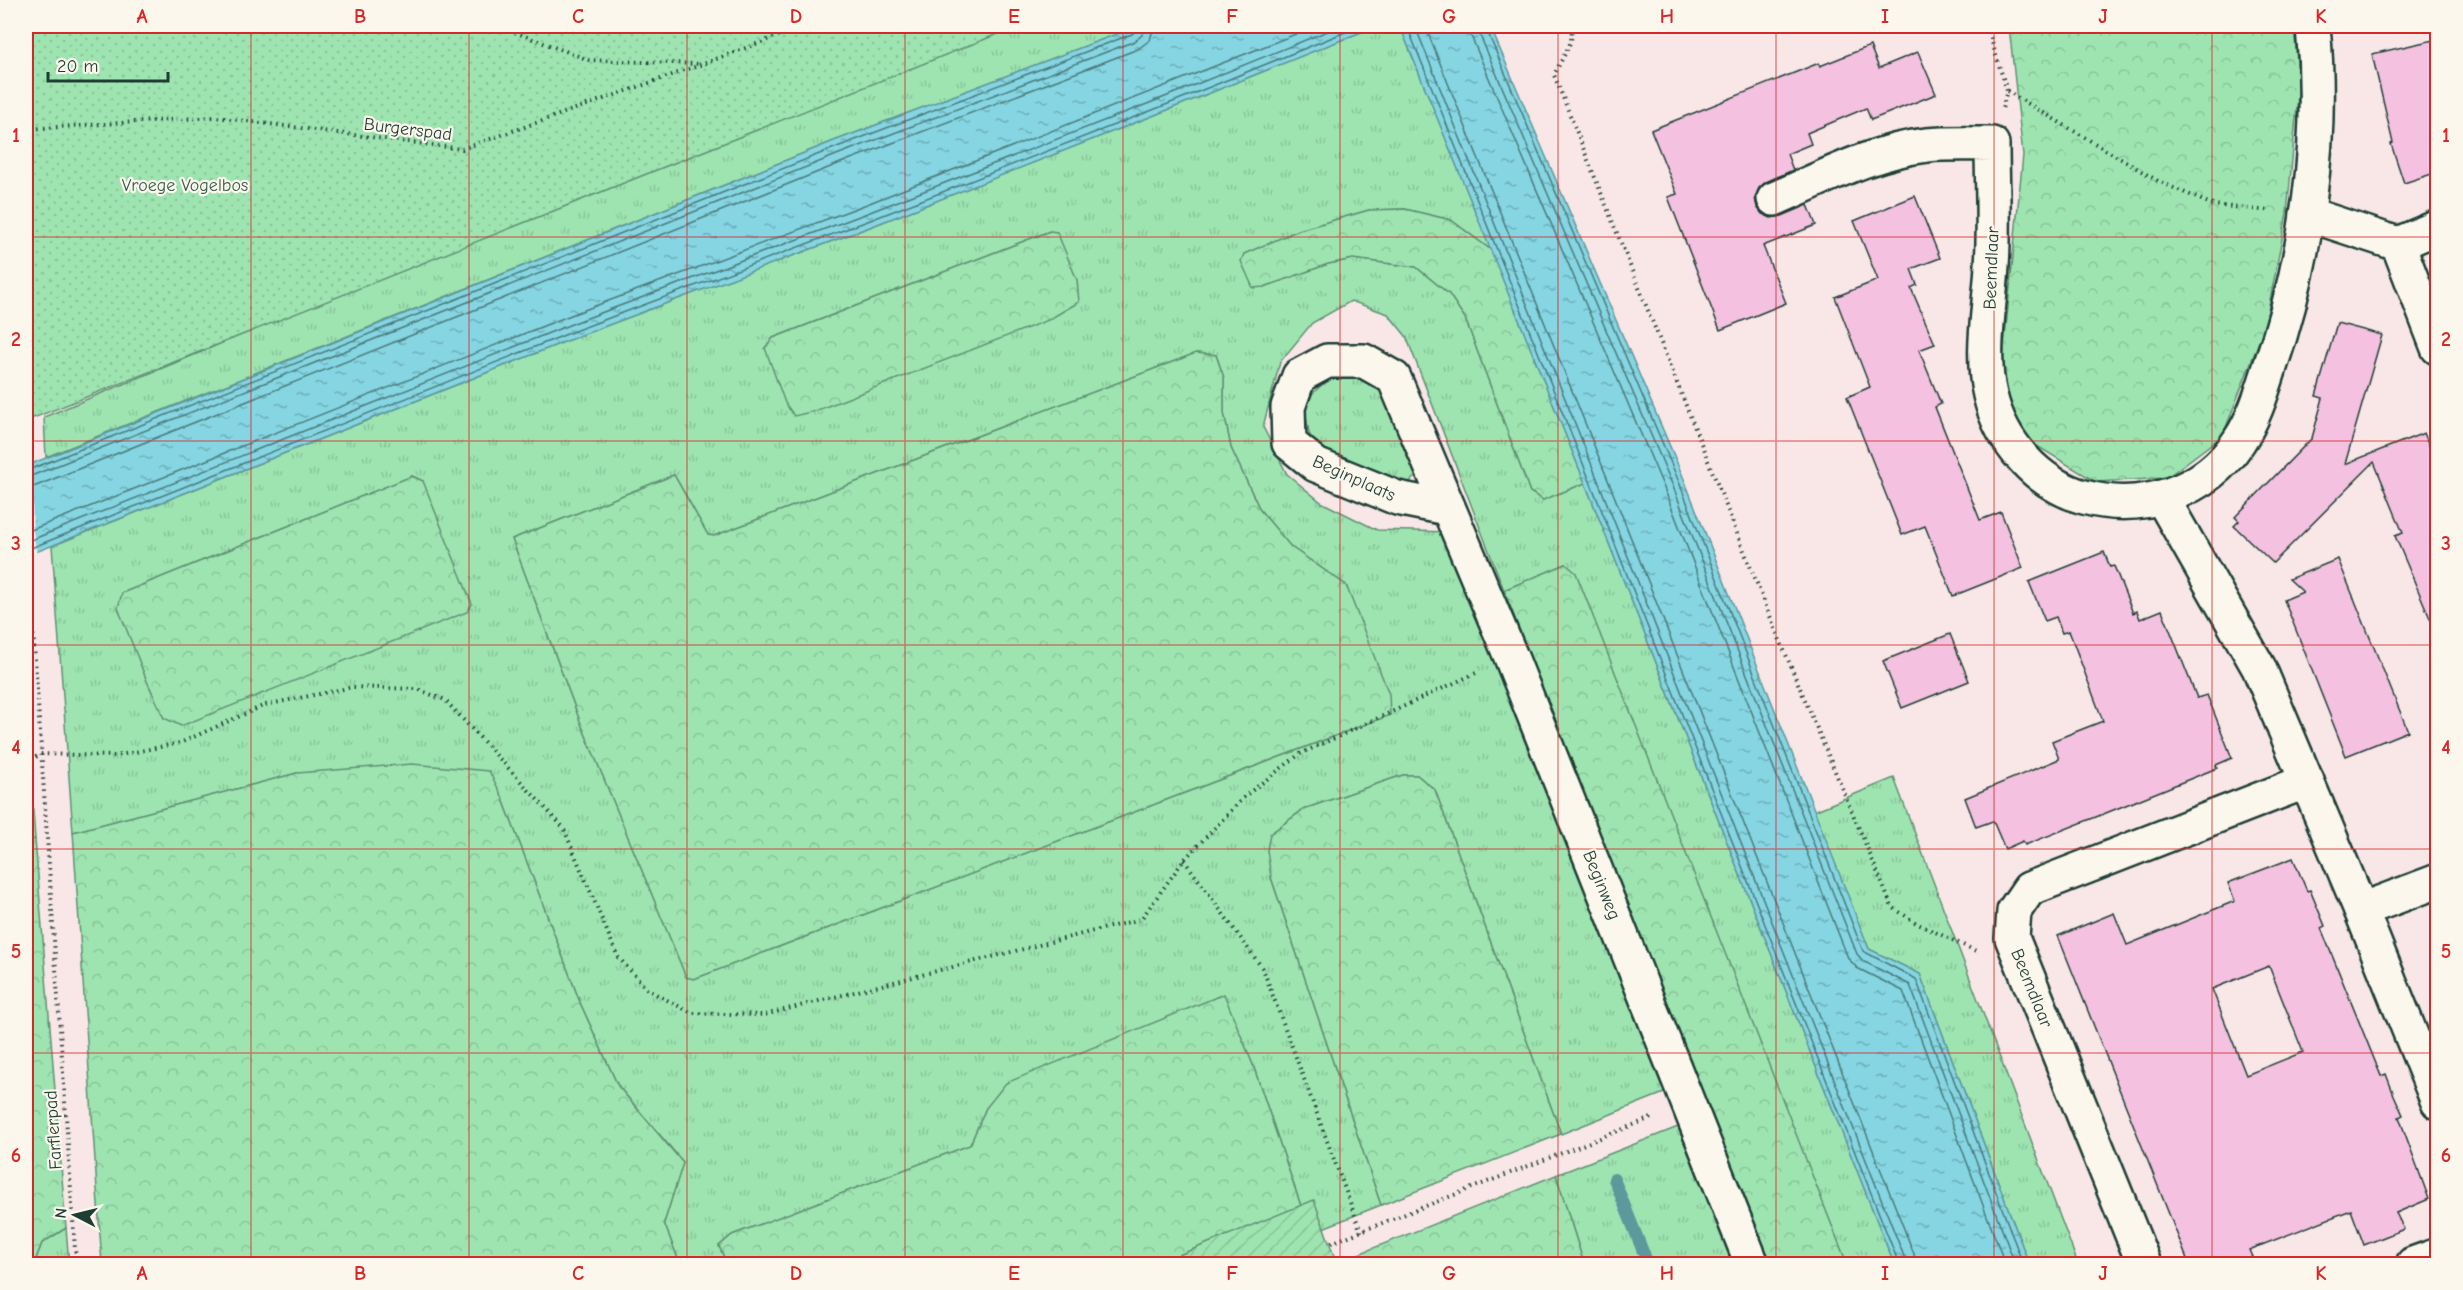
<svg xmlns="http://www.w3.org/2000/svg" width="2463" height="1290" viewBox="0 0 2463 1290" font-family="'Comic Neue',sans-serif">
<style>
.grass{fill:url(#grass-tufts);stroke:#5e9072;stroke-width:1.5;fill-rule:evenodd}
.forest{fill:url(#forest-crowns);stroke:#5e9072;stroke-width:1.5}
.park{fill:url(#park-dots);stroke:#5e9072;stroke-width:1.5}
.garden{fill:url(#garden-furrows);stroke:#5e9072;stroke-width:1.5}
.water{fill:url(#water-ripples);stroke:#5d989c;stroke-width:1.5}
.pier{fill:#f9e7e8}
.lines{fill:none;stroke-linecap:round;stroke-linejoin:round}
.shore{stroke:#487a7a;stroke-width:1.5}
.stream{stroke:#5d989c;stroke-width:12}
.building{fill:#f4c1e0;stroke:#1f3d34;stroke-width:1.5;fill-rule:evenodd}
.street-casing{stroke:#1f3d34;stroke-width:38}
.path{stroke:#1f3d34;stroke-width:4;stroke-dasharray:1.5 4.5;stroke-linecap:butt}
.street{stroke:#fbf7ec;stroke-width:33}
.grid{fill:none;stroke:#d62828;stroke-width:1.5;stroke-opacity:0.55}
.labels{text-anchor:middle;stroke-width:4.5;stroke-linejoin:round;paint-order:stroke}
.street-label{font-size:18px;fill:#1f3d34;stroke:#fbf7ec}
.park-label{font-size:18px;fill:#385e4d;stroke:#fbf7ec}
.neatline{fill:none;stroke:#d62828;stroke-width:2}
.grid-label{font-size:20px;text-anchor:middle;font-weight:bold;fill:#d62828}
</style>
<defs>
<pattern id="grass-tufts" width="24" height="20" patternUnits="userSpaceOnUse" patternTransform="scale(1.5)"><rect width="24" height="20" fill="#9ee4b1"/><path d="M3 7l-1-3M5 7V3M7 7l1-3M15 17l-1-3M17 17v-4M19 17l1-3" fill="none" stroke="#88c499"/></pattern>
<pattern id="forest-crowns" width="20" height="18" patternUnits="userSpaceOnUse" patternTransform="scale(1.5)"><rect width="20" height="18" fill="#9ee4b1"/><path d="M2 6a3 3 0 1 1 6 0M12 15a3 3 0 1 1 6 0" fill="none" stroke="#88c499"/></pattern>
<pattern id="park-dots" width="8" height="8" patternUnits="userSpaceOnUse" patternTransform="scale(1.5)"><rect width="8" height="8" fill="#9ee4b1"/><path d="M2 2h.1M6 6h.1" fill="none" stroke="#88c499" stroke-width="1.8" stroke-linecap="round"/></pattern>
<pattern id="garden-furrows" width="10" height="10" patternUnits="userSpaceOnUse" patternTransform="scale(1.5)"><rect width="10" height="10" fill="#9ee4b1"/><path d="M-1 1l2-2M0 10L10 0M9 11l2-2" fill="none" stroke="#88c499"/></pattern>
<pattern id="water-ripples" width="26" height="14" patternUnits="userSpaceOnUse" patternTransform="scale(1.5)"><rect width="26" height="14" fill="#86d5e2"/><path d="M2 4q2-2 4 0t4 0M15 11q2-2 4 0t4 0" fill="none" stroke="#6daeb8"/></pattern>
</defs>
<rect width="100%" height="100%" fill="#f9e7e8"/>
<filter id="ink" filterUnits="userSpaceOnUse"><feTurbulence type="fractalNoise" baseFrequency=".0167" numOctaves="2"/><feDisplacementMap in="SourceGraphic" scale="12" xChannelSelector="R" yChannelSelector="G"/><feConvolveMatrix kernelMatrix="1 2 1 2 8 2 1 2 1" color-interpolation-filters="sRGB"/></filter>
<g filter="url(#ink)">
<g class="grass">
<path d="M 871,26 L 1138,26 L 834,141 L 46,457 L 44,417 L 206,350 L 480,227 Z"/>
<path d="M 1376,26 L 1400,26 L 1491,250 L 1451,220 L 1405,209 L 1369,210 L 1299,230 L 1244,254 L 1264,287 L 1328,264 L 1353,259 L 1416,267 L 1449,294 L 1465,318 L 1530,492 L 1543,500 L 1585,483 L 1894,1264 L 1847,1264 L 1566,564 L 1504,590 L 1406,336 L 1388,314 L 1351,301 L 1312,323 L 1280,362 L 1263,427 L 1287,474 L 1321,502 L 1377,530 L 1449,532 L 1646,1039 L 1664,1093 L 1561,1134 L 1435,790 L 1417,775 L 1403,775 L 1304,809 L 1270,834 L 1271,877 L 1381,1205 L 1323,1228 L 1314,1201 L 1301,1206 L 1253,1065 L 1223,994 L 986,1108 L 970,1145 L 732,1235 L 719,1246 L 727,1264 L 680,1264 L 664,1223 L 683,1162 L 618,1086 L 581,1005 L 501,794 L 297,773 L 73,832 L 52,546 L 579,336 L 875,225 L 1170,109 ZM 1050,231 L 765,348 L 773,338 ZM 1196,353 L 1216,355 L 1224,378 L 1224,413 L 1231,448 L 1260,510 L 1291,547 L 1346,585 L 1390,715 L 694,979 L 686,976 L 580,721 L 512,539 L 674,475 L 708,535 L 714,536 ZM 412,476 L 423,481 L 164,718 L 147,681 L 119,608 L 122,593 Z"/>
<path d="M 1359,373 L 1388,393 L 1416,466 L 1416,476 L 1406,485 L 1320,456 L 1309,433 L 1305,412 L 1312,394 L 1329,378 Z"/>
<path d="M 26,711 L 35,839 L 26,842 Z"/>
<path d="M 1894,778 L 2078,1264 L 2029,1264 L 1920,974 L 1869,949 L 1814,811 Z"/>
<path d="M 1678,1127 L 1733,1264 L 1584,1264 L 1556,1175 Z"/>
<path d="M 66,1228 L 69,1264 L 34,1264 L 42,1243 Z"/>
</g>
<g class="forest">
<path d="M 2009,26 L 2294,26 L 2299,85 L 2287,213 L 2265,326 L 2223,435 L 2166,478 L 2096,482 L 2024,438 L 2001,378 L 2023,155 Z"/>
<path d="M 1405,209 L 1451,220 L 1491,250 L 1585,483 L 1543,500 L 1530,492 L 1465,318 L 1449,294 L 1416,267 L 1353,259 L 1328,264 L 1264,287 L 1253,288 L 1241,261 L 1244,254 L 1299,230 L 1369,210 Z"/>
<path d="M 1050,231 L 1057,232 L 1077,280 L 1079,302 L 1048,320 L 815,411 L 794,416 L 785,403 L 765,348 L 773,338 Z"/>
<path d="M 1196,353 L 1216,355 L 1224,378 L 1224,413 L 1231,448 L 1260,510 L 1291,547 L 1346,585 L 1389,694 L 1390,715 L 694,979 L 686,977 L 580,721 L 512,539 L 674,475 L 708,535 L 714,536 Z"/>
<path d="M 412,476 L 423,481 L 472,604 L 467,612 L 181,726 L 164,718 L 147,681 L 118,608 L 122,593 Z"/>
<path d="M 1566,564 L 1576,573 L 1847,1264 L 1767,1264 L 1504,590 Z"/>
<path d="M 412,764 L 489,771 L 501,794 L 581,1005 L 618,1086 L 683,1163 L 664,1223 L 680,1264 L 102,1264 L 73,832 L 297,773 Z"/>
<path d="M 1403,775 L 1417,775 L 1435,790 L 1561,1134 L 1381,1205 L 1271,877 L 1267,850 L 1270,834 L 1304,809 Z"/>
<path d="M 35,839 L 66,1228 L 42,1243 L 34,1264 L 26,1264 L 26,842 Z"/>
<path d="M 1224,994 L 1253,1065 L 1301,1206 L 1157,1264 L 727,1264 L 719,1246 L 732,1235 L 970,1145 L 986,1108 L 1006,1083 Z"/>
<path d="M 1556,1175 L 1584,1264 L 1337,1264 L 1336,1263 Z"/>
</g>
<path class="park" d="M 26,26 L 1018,26 L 26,421 Z"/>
<path class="garden" d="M 1314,1200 L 1337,1264 L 1157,1264 Z"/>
<g class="water">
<path d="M 1138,26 L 1376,26 L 1170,109 L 875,225 L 579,336 L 26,556 L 26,466 L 834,141 Z"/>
<path d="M 1400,26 L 1490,26 L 1684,479 L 1869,949 L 1920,974 L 2029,1264 L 1894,1264 L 1585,483 Z"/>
</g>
<path class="pier" d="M 31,460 L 33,531 L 37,555 L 26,559 L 26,462 Z"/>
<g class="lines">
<g class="shore">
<path d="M 1407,26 L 1590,481 L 1899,1264"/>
<path d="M 1415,26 L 1597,478 L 1907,1264"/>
<path d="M 1425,26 L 1606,475 L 1914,1254 L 1916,1264"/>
<path d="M 1469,26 L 1471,36 L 1664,488 L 1848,958 L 1857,968 L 1903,991 L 2005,1264"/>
<path d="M 1478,26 L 1479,33 L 1672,484 L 1857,954 L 1863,961 L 1910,985 L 2015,1264"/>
<path d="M 1485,26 L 1679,482 L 1863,951 L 1916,979 L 2023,1264"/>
<path d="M 26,471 L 837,147 L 1132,34 L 1136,30 L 1137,26"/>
<path d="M 26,478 L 839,154 L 1135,41 L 1142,35 L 1145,26"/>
<path d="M 26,487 L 36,486 L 843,162 L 1138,49 L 1150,40 L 1154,26"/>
<path d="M 26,532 L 571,315 L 867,204 L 1316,26"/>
<path d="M 26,542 L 574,323 L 870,212 L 1165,97 L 1340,26"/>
<path d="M 26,550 L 577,330 L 873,219 L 1168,104 L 1360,26"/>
</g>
<path class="stream" d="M 1614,1179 L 1648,1264"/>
</g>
<g class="building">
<path d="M 2438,39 L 2438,172 L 2404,183 L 2391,144 L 2393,143 L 2372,54 Z"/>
<path d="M 1870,46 L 1879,68 L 1918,52 L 1936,94 L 1871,120 L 1866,108 L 1807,133 L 1811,144 L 1787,154 L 1793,170 L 1766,182 L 1759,188 L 1755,198 L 1757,207 L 1762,214 L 1771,218 L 1782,216 L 1808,205 L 1816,225 L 1763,246 L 1786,303 L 1720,330 L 1668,197 L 1677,194 L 1651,130 L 1819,63 L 1820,66 Z"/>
<path d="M 1915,196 L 1940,258 L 1911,269 L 1917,285 L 1911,288 L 1935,344 L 1919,350 L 1941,404 L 1935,407 L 1980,520 L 2001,512 L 2023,568 L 1953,596 L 1925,526 L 1902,535 L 1847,397 L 1870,387 L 1835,297 L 1878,280 L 1854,221 Z"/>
<path d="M 2337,323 L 2382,335 L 2345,464 L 2424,433 L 2438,467 L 2438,637 L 2395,536 L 2403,533 L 2374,462 L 2273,563 L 2234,526 L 2239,521 L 2235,517 L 2312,438 L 2323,398 L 2316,396 Z"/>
<path d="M 2104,552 L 2110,567 L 2114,566 L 2133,613 L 2137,611 L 2140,619 L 2162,610 L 2197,698 L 2207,695 L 2232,758 L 2216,765 L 2217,768 L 2101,815 L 2025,845 L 2023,841 L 2005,849 L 1993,821 L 1976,827 L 1965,798 L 2059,759 L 2052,741 L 2103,721 L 2069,631 L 2062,633 L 2056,617 L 2045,621 L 2029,582 Z"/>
<path d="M 2338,559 L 2408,731 L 2346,756 L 2284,600 L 2303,592 L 2289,579 Z"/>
<path d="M 1950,634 L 1969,681 L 1902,708 L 1883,661 Z"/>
<path d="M 2293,858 L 2307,891 L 2310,890 L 2325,926 L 2321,928 L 2381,1076 L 2386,1074 L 2394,1095 L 2403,1115 L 2399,1117 L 2429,1199 L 2396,1213 L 2404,1229 L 2364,1245 L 2351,1210 L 2249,1250 L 2255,1264 L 2189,1264 L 2058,936 L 2114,913 L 2127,945 L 2235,901 L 2228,883 ZM 2269,966 L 2303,1052 L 2246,1075 L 2212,989 Z"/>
</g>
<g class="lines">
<defs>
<g id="street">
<path d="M 1774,199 C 1823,178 1873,151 1927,145 C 1949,143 1970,144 1992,144 C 1992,184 1995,225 1992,265 C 1990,307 1980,354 1990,395 C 2001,442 2037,484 2084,497 C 2142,513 2206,492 2239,441 C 2254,419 2262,392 2270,367 C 2307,259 2324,140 2313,26"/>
<path d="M 2307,214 L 2398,244 L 2438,227"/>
<path d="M 2398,244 L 2438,348"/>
<path d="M 2162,498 L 2259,668 L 2361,910 L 2438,1102"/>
<path d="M 1447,508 L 1397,498 L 1316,465 L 1289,443 L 1288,407 L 1299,376 L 1327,361 L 1364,361 L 1394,378 L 1511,657 L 1752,1264"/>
<path d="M 2361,910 L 2438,881"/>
<path d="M 2144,1264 L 2012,938 L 2014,911 L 2029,889 L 2307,781"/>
<path d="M 2413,1264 L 2438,1255"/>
</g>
</defs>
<use href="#street" class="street-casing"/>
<g class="path">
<path d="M 498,26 L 589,60 L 700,64"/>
<path d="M 1572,26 L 1571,42 L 1554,75 L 1776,631 L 1892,907 L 1918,924 L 1978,952"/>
<path d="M 1987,26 L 2007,91 L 2002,109"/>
<path d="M 26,54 L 29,26"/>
<path d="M 2007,91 L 2158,181 L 2213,205 L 2270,211"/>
<path d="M 26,129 L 215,117 L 462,149 L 703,64 L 804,26"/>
<path d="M 26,527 L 76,1264"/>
<path d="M 26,764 L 40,754 L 115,756 L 180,743 L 265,705 L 353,687 L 417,689 L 445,700 L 563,827 L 618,957 L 648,990 L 692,1013 L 764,1015 L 1141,919 L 1184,860 L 1246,795 L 1300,754 L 1476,673"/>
<path d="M 1184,860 L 1263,969 L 1361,1232"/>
<path d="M 1331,1243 L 1654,1117"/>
</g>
<use href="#street" class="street"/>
</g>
</g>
<path class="grid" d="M 251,26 L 251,1264M 469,26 L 469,1264M 687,26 L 687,1264M 905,26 L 905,1264M 1123,26 L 1123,1264M 1340,26 L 1340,1264M 1558,26 L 1558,1264M 1776,26 L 1776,1264M 1994,26 L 1994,1264M 2212,26 L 2212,1264M 26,237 L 2438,237M 26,441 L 2438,441M 26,645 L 2438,645M 26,849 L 2438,849M 26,1053 L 2438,1053"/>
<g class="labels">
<g class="street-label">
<text transform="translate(408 129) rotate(7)" y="6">Burgerspad</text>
<text transform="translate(1991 268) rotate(-88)" y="6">Beemdlaar</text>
<text transform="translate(1354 478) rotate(24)" y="6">Beginplaats</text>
<text transform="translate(1602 885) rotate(68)" y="6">Beginweg</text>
<text transform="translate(2032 988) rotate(68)" y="6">Beemdlaar</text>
<text transform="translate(53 1130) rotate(-94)" y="6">Farflerpad</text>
</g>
<g class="park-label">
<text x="185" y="191">Vroege Vogelbos</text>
</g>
</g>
<rect width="2463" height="1290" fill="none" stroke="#fbf7ec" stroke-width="66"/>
<g transform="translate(75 1215) rotate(277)" stroke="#fbf7ec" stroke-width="4.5" paint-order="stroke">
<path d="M0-4.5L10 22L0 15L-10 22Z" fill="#1f3d34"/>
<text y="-9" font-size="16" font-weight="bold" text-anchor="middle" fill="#1f3d34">N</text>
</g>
<path d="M48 72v9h120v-9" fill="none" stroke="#1f3d34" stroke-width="3"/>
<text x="57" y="72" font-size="18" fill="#1f3d34" stroke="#fbf7ec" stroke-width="4.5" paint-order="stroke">20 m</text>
<rect x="33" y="33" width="2397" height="1224" class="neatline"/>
<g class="grid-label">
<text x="142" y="23">A</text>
<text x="360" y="23">B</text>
<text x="578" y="23">C</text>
<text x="796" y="23">D</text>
<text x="1014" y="23">E</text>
<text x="1232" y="23">F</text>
<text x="1449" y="23">G</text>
<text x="1667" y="23">H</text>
<text x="1885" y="23">I</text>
<text x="2103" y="23">J</text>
<text x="2321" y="23">K</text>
<text x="16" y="142">1</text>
<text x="2446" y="142">1</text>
<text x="16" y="346">2</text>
<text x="2446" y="346">2</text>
<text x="16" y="550">3</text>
<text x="2446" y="550">3</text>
<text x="16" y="754">4</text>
<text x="2446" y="754">4</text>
<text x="16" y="958">5</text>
<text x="2446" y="958">5</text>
<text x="16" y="1162">6</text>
<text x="2446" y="1162">6</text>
<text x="142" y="1280">A</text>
<text x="360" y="1280">B</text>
<text x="578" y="1280">C</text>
<text x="796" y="1280">D</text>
<text x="1014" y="1280">E</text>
<text x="1232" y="1280">F</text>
<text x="1449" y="1280">G</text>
<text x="1667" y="1280">H</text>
<text x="1885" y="1280">I</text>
<text x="2103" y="1280">J</text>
<text x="2321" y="1280">K</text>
</g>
</svg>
